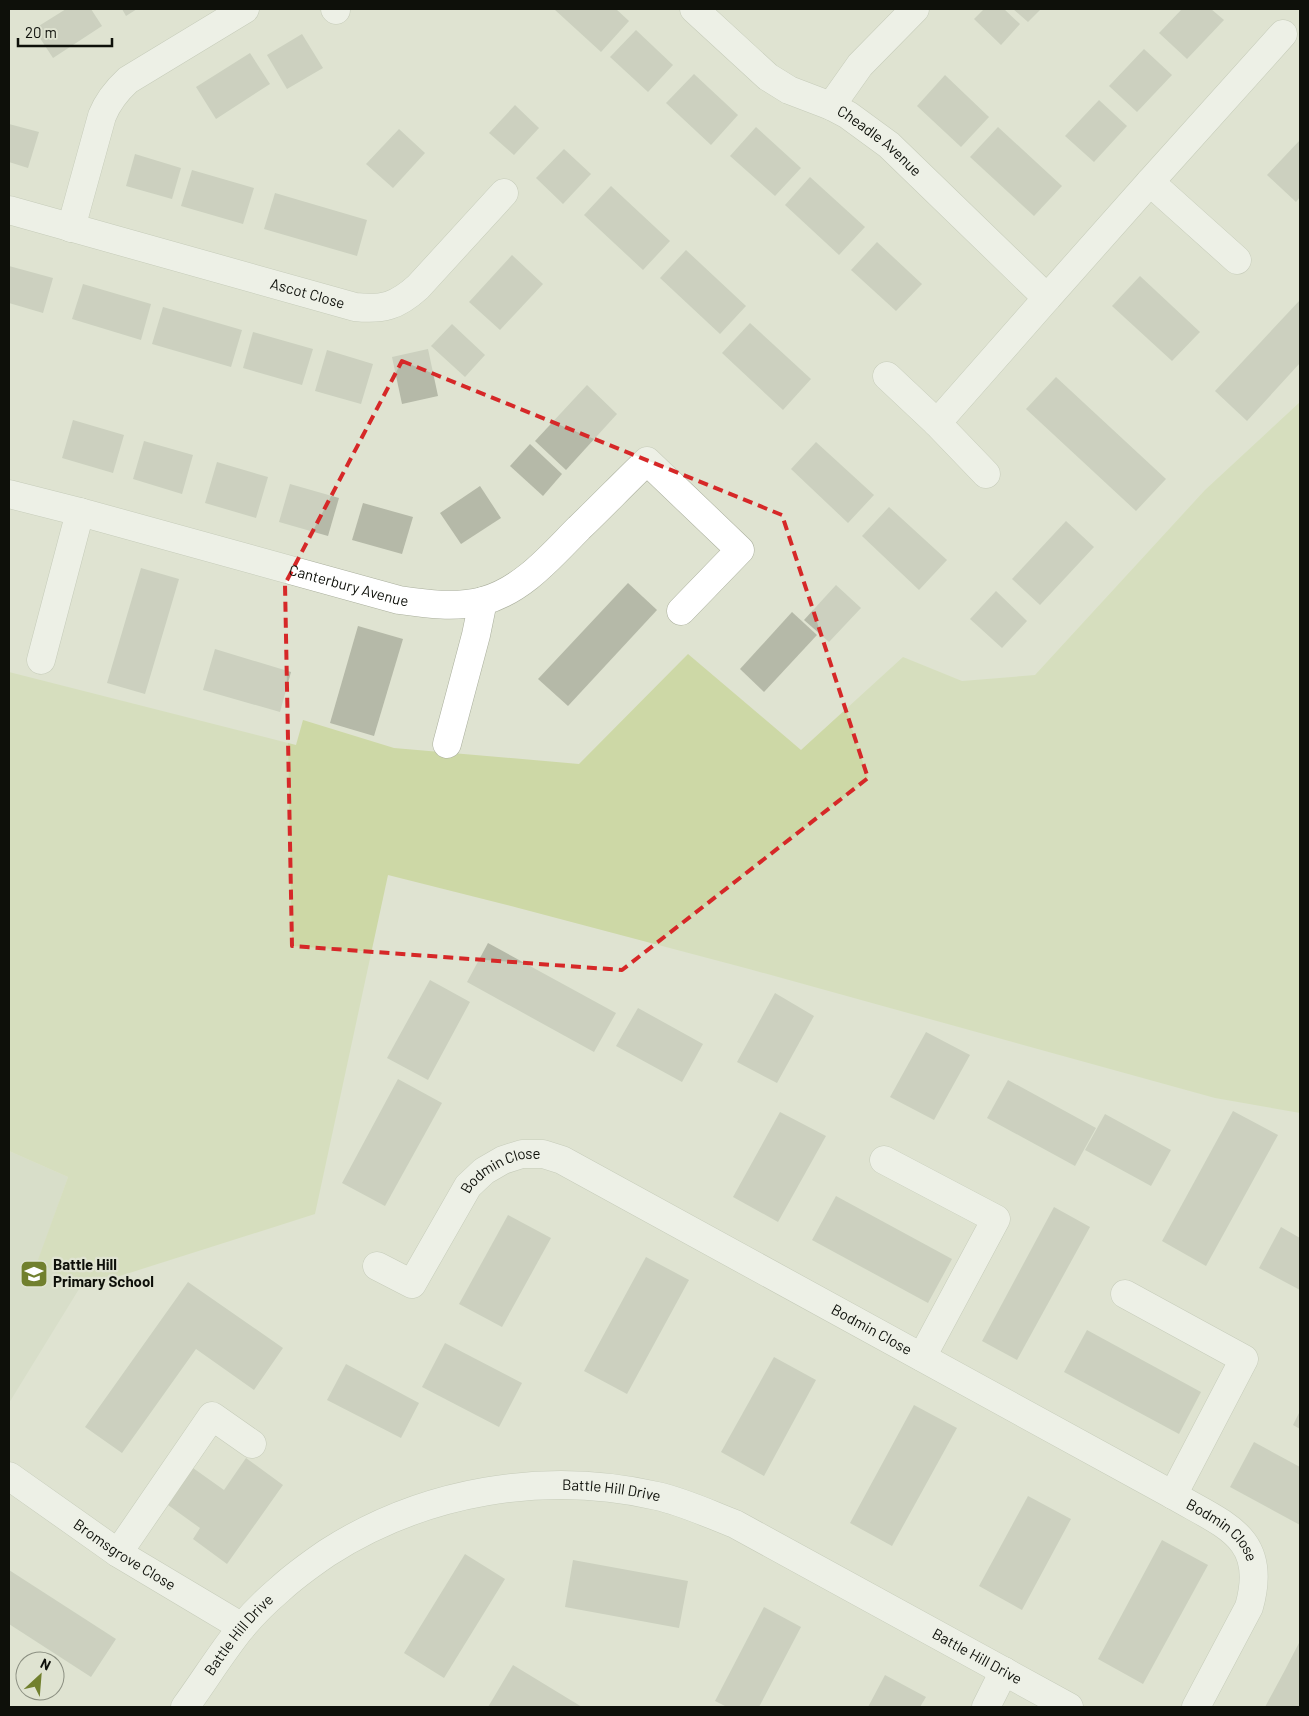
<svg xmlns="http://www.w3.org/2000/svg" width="1309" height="1716" viewBox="0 0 1309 1716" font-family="Barlow,sans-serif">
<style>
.built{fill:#d1d7be}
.green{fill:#cdd8a6}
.building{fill:#b5b9a8}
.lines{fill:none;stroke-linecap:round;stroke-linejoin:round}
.minor-casing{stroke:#aaaf9d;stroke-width:29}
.minor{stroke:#fff;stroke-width:28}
.marked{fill:none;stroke:#d62828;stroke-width:4;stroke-dasharray:10 6;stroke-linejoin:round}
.labels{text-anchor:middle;stroke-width:4.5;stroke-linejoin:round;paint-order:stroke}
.street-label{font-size:15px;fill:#0e100a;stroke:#dfe3d1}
.poi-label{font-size:15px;font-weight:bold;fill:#0e100a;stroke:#dfe3d1;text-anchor:start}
</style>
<rect width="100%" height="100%" fill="#dfe3d1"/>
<path class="built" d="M 9,1151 L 68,1177 L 39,1259 L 79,1289 L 9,1403 Z"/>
<path class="green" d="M 1300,402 L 1300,1113 L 1215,1098 L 749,969 L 511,906 L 388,875 L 315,1214 L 79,1289 L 38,1260 L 68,1177 L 9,1151 L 9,672 L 296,745 L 303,720 L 394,748 L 579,764 L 688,654 L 801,750 L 903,657 L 962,681 L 1035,675 L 1205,490 Z"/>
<g class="building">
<path d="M 66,9 L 91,9 L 102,26 L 53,58 L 34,29 Z"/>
<path d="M 122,9 L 137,9 L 126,16 Z"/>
<path d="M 554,9 L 616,9 L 629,21 L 601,52 Z"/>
<path d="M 984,9 L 1004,9 L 1020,24 L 1001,45 L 974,19 Z"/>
<path d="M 1013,9 L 1041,9 L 1028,22 Z"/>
<path d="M 1182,9 L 1211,9 L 1224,20 L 1187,59 L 1159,33 Z"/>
<path d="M 636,30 L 673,65 L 648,92 L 610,57 Z"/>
<path d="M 302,34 L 323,68 L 287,89 L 267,55 Z"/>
<path d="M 1144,49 L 1172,75 L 1137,112 L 1109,86 Z"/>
<path d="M 250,53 L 270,84 L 216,119 L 196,87 Z"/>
<path d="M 694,74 L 738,115 L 711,145 L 666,103 Z"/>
<path d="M 945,75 L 989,117 L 961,147 L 917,106 Z"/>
<path d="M 1099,100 L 1127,126 L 1094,162 L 1065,136 Z"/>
<path d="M 515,105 L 539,128 L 514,155 L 489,133 Z"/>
<path d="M 9,124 L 39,132 L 28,168 L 9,162 Z"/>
<path d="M 756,127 L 801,168 L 775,196 L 730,156 Z"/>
<path d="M 998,127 L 1062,186 L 1034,216 L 970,157 Z"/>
<path d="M 399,129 L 425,153 L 393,188 L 366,164 Z"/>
<path d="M 1300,140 L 1300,197 L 1296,202 L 1267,175 Z"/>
<path d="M 564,149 L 591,174 L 563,204 L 536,178 Z"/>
<path d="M 135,154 L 181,168 L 172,199 L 126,186 Z"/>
<path d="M 192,170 L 254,188 L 243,224 L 181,206 Z"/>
<path d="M 810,177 L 865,227 L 839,255 L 785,205 Z"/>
<path d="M 611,186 L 670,241 L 643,270 L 584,215 Z"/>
<path d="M 275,193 L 367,220 L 357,256 L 264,229 Z"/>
<path d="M 877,242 L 922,284 L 896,311 L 851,270 Z"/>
<path d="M 686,250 L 746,306 L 720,334 L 660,278 Z"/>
<path d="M 512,255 L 543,284 L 500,330 L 469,302 Z"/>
<path d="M 9,266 L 53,278 L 43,313 L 9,303 Z"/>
<path d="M 1140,276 L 1200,332 L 1172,361 L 1112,306 Z"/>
<path d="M 83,284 L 151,304 L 141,340 L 72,319 Z"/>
<path d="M 1300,300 L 1300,363 L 1247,421 L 1215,391 Z"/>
<path d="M 163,307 L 242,330 L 231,367 L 152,344 Z"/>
<path d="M 750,323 L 811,379 L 783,410 L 722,353 Z"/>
<path d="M 452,324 L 485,355 L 465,377 L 431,346 Z"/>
<path d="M 253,332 L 313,349 L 302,385 L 243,368 Z"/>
<path d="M 428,349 L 438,396 L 402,404 L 392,357 Z"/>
<path d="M 327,350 L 373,364 L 361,404 L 315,391 Z"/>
<path d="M 1056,377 L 1166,479 L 1136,511 L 1026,409 Z"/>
<path d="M 587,385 L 617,414 L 566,470 L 535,441 Z"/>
<path d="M 73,420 L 124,435 L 113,473 L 62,458 Z"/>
<path d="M 144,441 L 193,455 L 182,494 L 133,479 Z"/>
<path d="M 816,442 L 874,495 L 848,523 L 791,469 Z"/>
<path d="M 530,444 L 562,474 L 543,496 L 510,466 Z"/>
<path d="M 217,462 L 268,477 L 256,518 L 205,503 Z"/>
<path d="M 290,484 L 339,498 L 328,536 L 279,522 Z"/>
<path d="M 480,486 L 501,518 L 461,544 L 440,513 Z"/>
<path d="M 363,503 L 413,517 L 402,554 L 352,540 Z"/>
<path d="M 889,507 L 947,560 L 919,590 L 862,536 Z"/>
<path d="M 1066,521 L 1094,547 L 1040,605 L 1012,579 Z"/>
<path d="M 141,568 L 179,579 L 145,694 L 107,683 Z"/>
<path d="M 628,583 L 657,610 L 568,706 L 538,679 Z"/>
<path d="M 836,585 L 861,608 L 829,642 L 804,620 Z"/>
<path d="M 996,591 L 1027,621 L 1002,648 L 970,619 Z"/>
<path d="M 792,612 L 817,635 L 764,692 L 740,669 Z"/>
<path d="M 358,626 L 403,639 L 374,736 L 330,723 Z"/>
<path d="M 215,649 L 291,672 L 280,712 L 203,690 Z"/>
<path d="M 488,943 L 616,1013 L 594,1052 L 467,982 Z"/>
<path d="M 430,980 L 470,1002 L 428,1080 L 387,1058 Z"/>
<path d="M 775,993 L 814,1016 L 777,1083 L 737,1062 Z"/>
<path d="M 638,1008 L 703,1044 L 682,1082 L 616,1046 Z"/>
<path d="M 926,1032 L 970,1055 L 934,1120 L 890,1097 Z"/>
<path d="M 398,1079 L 442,1103 L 385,1206 L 342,1183 Z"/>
<path d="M 1008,1080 L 1096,1128 L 1075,1166 L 987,1118 Z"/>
<path d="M 1233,1111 L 1278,1135 L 1206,1266 L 1162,1241 Z"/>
<path d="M 780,1112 L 826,1136 L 778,1222 L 733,1197 Z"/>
<path d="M 1105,1114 L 1171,1150 L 1151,1186 L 1085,1150 Z"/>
<path d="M 836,1196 L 952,1259 L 928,1303 L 812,1240 Z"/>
<path d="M 1054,1207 L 1090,1227 L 1017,1360 L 982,1341 Z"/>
<path d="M 508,1215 L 551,1238 L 502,1327 L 459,1304 Z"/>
<path d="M 1281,1227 L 1300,1238 L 1300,1290 L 1259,1268 Z"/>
<path d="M 646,1257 L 689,1280 L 627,1394 L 584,1371 Z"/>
<path d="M 188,1282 L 283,1348 L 254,1390 L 196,1349 L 122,1453 L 85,1427 Z"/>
<path d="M 1087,1330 L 1201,1392 L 1179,1434 L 1064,1372 Z"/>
<path d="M 445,1343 L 522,1383 L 499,1427 L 422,1387 Z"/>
<path d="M 774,1357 L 816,1380 L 764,1476 L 721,1452 Z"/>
<path d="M 346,1364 L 419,1403 L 401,1438 L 327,1400 Z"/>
<path d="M 914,1405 L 957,1428 L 892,1546 L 850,1523 Z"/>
<path d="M 1300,1411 L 1300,1429 L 1293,1425 Z"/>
<path d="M 1254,1442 L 1300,1467 L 1300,1525 L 1230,1487 Z"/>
<path d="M 246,1458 L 283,1485 L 227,1564 L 193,1539 L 200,1528 L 168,1505 L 193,1468 L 224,1490 Z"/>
<path d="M 1028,1496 L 1071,1519 L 1022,1610 L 979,1586 Z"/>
<path d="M 1162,1540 L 1208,1565 L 1143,1684 L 1098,1659 Z"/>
<path d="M 465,1554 L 505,1579 L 444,1678 L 404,1653 Z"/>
<path d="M 573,1560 L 688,1581 L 679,1628 L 565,1607 Z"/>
<path d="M 9,1570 L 116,1639 L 91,1677 L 9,1624 Z"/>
<path d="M 764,1607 L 801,1627 L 759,1707 L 727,1707 L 715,1701 Z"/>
<path d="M 1300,1641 L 1300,1707 L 1265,1707 L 1285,1670 Z"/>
<path d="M 513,1665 L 582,1707 L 488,1707 Z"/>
<path d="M 885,1675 L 926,1697 L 920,1707 L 868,1707 Z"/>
</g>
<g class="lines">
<defs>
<g id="minor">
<path d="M 335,9 L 336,10"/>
<path id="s1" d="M 694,9 L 768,77 L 789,90 L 831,106 L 848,115 L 889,145 L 1047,298 L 1150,182 L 1283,34"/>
<path d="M 831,106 L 860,65 L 915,9"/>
<path d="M 1150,182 L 1237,260"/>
<path id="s2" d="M 9,210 L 355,307 C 383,310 397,306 418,287 L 504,193"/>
<path d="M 71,228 L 102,116 C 108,101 116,91 128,80 L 245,9"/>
<path d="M 887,376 L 937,423 L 986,474"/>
<path d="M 937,423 L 1047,298"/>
<path id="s3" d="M 9,494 L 80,512 L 399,600 C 427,604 455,608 483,601 C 523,590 551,556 579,528 C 602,506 624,483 647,461 L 740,550 L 681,611"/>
<path d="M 41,660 L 80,512"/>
<path d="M 447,744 L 476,635 L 483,601"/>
<path d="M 884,1160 L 996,1219 L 922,1357"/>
<path id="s4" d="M 377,1266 L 412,1284 L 468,1186 L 484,1171 L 503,1160 L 522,1154 L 543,1154 L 562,1160 L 1173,1495 C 1224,1525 1269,1537 1249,1607 L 1196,1707"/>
<path d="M 1125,1294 L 1244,1359 L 1173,1495"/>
<path id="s5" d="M 9,1476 L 118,1553 L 242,1627"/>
<path d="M 118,1553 L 212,1416 L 252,1444"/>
<path id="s6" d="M 185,1707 C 204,1681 221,1653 242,1627 C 253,1614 266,1601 279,1590 C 294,1576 311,1564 327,1553 C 423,1491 545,1470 657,1496 C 684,1502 709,1514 735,1524 L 1069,1707"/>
<path d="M 986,1707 L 1004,1671"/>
</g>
</defs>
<use href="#minor" class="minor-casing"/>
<use href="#minor" class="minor"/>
</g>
<path d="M0 0H1309V1716H0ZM 402,361 L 782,515 L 868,778 L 622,970 L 292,946 L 285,584 Z" fill="#dfe3d1" fill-opacity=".55" fill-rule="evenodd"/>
<path class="marked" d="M 402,361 L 782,515 L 868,778 L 622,970 L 292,946 L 285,584 Z"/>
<defs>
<symbol id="school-square" viewBox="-11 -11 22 22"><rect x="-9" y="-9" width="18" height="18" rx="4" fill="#71802e" stroke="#dfe3d1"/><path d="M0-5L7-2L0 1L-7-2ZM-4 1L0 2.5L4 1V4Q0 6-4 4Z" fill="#fff"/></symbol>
</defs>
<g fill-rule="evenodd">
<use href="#school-square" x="18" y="1258" width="32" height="32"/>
</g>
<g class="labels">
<g class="street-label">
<text dy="5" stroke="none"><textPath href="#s1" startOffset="230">Cheadle Avenue</textPath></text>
<text dy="5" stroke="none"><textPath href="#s2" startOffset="310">Ascot Close</textPath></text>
<text dy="5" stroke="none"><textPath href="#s3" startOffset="352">Canterbury Avenue</textPath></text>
<text dy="5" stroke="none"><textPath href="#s4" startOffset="190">Bodmin Close</textPath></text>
<text dy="5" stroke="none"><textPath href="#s4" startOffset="610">Bodmin Close</textPath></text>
<text dy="5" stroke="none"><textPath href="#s6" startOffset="509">Battle Hill Drive</textPath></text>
<text dy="5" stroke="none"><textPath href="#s4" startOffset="1015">Bodmin Close</textPath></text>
<text dy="5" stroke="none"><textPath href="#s5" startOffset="140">Bromsgrove Close</textPath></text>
<text dy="5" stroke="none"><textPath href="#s6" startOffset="90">Battle Hill Drive</textPath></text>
<text dy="5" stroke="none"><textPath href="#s6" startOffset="914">Battle Hill Drive</textPath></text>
</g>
<g class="poi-label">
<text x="53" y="1270">Battle Hill<tspan x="53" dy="17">Primary School</tspan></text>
</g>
</g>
<rect width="1309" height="1716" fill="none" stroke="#0e100a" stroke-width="20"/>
<g transform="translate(40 1676) rotate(26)"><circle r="24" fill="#dfe3d1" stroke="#8b8f81"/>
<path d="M0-4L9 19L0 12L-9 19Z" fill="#71802e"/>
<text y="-8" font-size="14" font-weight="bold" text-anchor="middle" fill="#0e100a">N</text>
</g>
<path d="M18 38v8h94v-8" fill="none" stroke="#0e100a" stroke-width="2.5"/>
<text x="25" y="38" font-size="15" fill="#0e100a" stroke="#dfe3d1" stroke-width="4" paint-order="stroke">20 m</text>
</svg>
